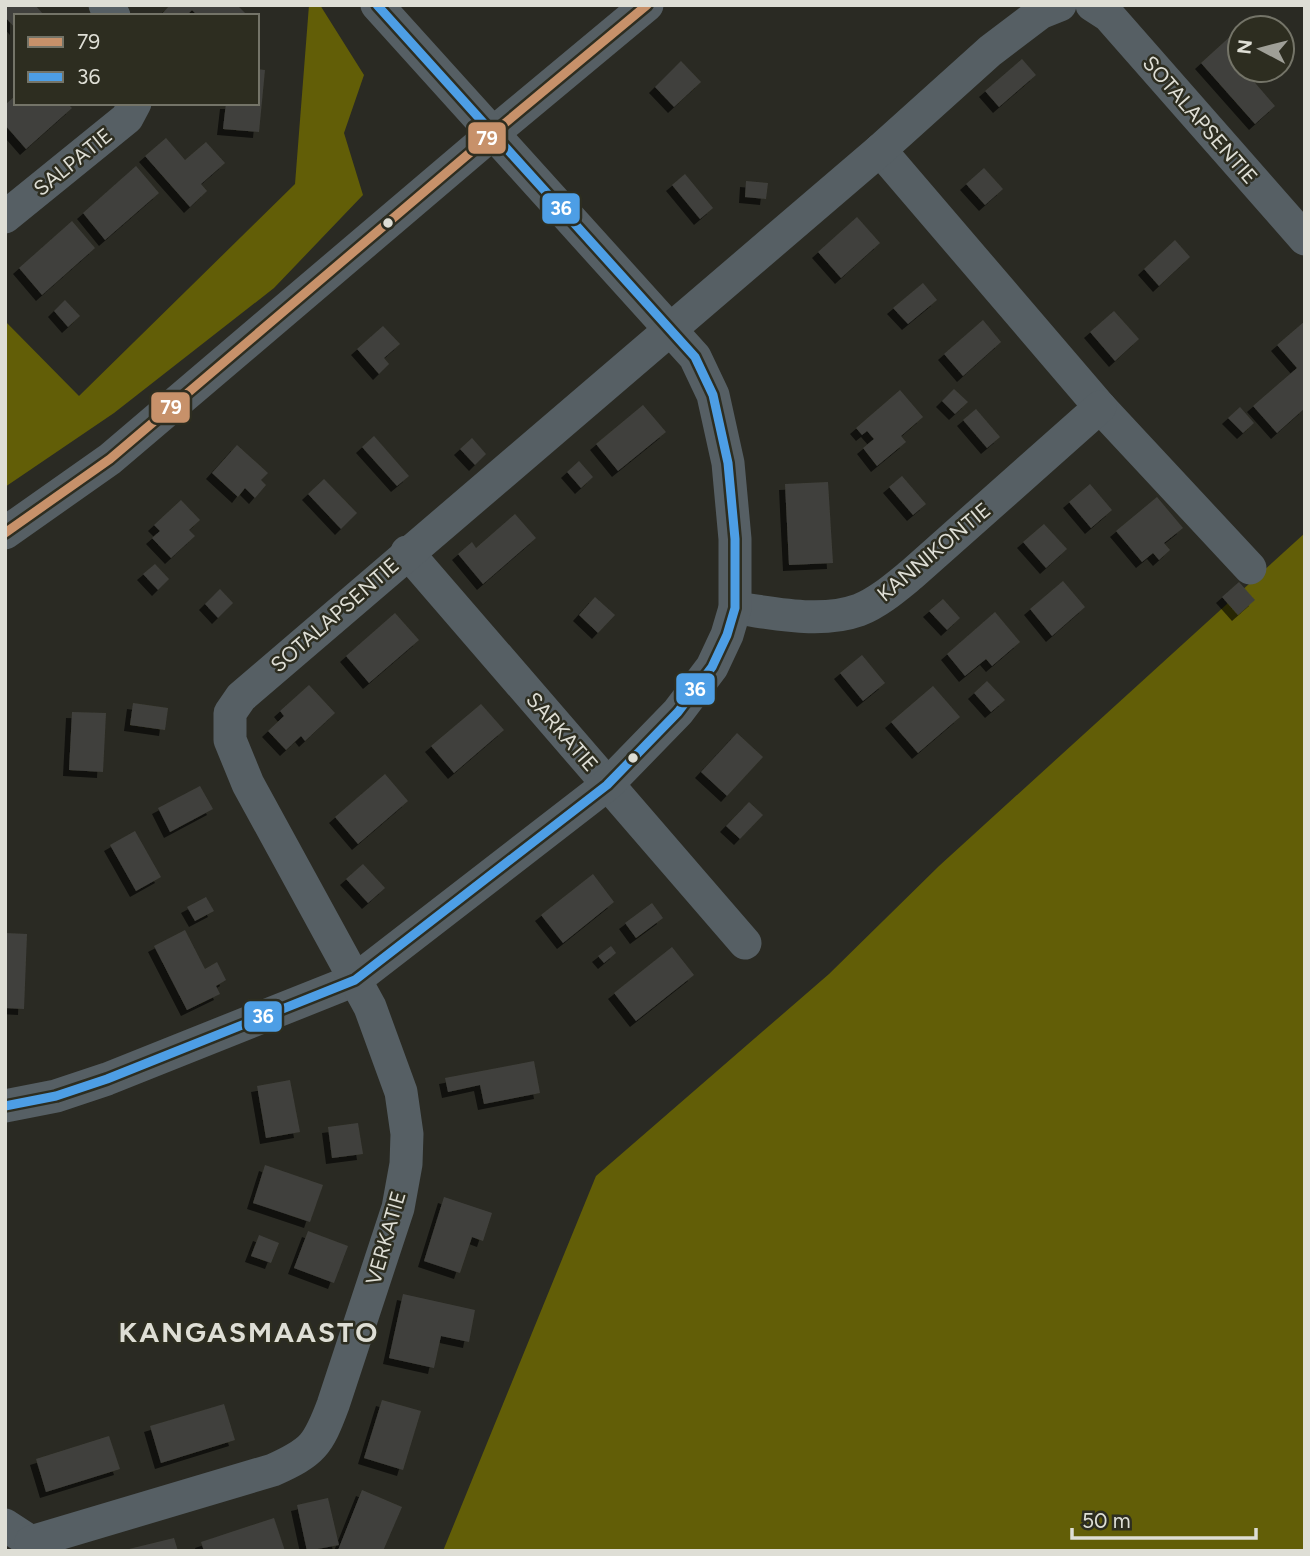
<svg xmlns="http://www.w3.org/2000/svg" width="1310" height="1556" viewBox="0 0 1310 1556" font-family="Figtree,sans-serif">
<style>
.forest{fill:#625e07}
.building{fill:#41413c;filter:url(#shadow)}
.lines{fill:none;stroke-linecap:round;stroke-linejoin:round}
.minor{stroke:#565f64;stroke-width:33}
.bus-1-casing{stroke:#2d2d20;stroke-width:14}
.bus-2-casing{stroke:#2d2d20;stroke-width:14}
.bus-1{stroke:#c7916a;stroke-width:9}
.bus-2{stroke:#4d9ee5;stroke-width:9}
.bus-dot{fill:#deded5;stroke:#2d2d20;stroke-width:2.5}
.labels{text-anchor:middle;stroke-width:5;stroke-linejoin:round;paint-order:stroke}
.street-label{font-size:21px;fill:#deded5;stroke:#2d2d20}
.district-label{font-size:28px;font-weight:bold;letter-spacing:2px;fill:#deded5;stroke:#2d2d20}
.line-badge{stroke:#2d2d20;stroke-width:2.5}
.badge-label{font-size:19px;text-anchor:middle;font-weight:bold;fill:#fff}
</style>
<defs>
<filter id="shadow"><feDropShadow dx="-6" dy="6" stdDeviation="0" flood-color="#0009"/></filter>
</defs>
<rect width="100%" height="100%" fill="#2a2a23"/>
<g class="forest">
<path d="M 309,5 L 320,5 L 364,75 L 344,133 L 363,195 L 274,288 L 114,413 L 5,487 L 5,321 L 79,396 L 295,184 Z"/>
<path d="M 1305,533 L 1305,1551 L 443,1551 L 596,1176 L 829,974 L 939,866 Z"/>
</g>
<g class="building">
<path d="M 5,5 L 35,5 L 43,14 L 16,16 L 16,29 L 5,17 Z"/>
<path d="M 170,5 L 237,5 L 245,13 L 243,16 L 198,16 L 192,10 L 186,16 L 160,16 Z"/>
<path d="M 1234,33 L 1240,39 L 1240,70 L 1244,70 L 1275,106 L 1255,124 L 1201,63 Z"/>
<path d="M 1022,59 L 1036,75 L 999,107 L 985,91 Z"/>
<path d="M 681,61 L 701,82 L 674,107 L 655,87 Z"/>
<path d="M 257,69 L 265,70 L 259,132 L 223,129 L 226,103 L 257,103 Z"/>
<path d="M 16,95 L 16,103 L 67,103 L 72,108 L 26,149 L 5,125 L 5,105 Z"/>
<path d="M 166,138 L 185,160 L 206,142 L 225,163 L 201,184 L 207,191 L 190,207 L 145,156 Z"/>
<path d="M 136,166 L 159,193 L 105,240 L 83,213 Z"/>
<path d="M 984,168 L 1003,189 L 985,205 L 966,184 Z"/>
<path d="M 685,174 L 713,208 L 700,219 L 672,185 Z"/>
<path d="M 746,181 L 768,183 L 766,199 L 745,197 Z"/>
<path d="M 857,217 L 880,243 L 841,278 L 818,252 Z"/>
<path d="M 72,221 L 95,248 L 42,295 L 19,268 Z"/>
<path d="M 1175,240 L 1190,257 L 1159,286 L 1144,269 Z"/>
<path d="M 923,283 L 937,300 L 908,324 L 893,308 Z"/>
<path d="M 65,300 L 80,316 L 68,327 L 54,311 Z"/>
<path d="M 1114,311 L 1139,339 L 1115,361 L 1090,332 Z"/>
<path d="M 983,320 L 1001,342 L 963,376 L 944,354 Z"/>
<path d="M 1305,321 L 1305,408 L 1277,433 L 1253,406 L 1297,368 L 1277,345 Z"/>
<path d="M 383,326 L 400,344 L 384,358 L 389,364 L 379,374 L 357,349 Z"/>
<path d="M 954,389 L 968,402 L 955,414 L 942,401 Z"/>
<path d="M 900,390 L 923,417 L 901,436 L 906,442 L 877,466 L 863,448 L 874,439 L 867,431 L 862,435 L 856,428 Z"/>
<path d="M 643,405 L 666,432 L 618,471 L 596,444 Z"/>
<path d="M 1240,407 L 1254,423 L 1243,433 L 1228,418 Z"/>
<path d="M 976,409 L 1000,437 L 987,448 L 963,420 Z"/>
<path d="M 374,436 L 409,476 L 397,486 L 362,447 Z"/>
<path d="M 472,438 L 486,454 L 475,465 L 460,449 Z"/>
<path d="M 237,445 L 268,473 L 261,480 L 266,485 L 255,498 L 245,488 L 238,497 L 212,473 Z"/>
<path d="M 579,461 L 593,477 L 581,488 L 567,472 Z"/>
<path d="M 902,476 L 926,504 L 913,515 L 889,487 Z"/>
<path d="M 324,479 L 357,513 L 341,529 L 308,494 Z"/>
<path d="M 828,482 L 833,563 L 789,565 L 785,484 Z"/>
<path d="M 1090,484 L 1112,510 L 1091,528 L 1069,502 Z"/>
<path d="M 1157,497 L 1183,528 L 1164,543 L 1170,550 L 1159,560 L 1153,553 L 1142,562 L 1116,531 Z"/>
<path d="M 181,500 L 200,520 L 189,530 L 195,536 L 171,558 L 152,538 L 160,531 L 154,525 Z"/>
<path d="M 515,514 L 536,538 L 483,584 L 458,554 L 472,542 L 476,548 Z"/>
<path d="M 1044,524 L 1067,549 L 1046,568 L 1023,542 Z"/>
<path d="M 155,564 L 169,579 L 158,590 L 143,574 Z"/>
<path d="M 1063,581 L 1085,607 L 1052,636 L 1030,609 Z"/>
<path d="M 1239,582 L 1255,600 L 1238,615 L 1222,597 Z"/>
<path d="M 220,589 L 233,603 L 218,618 L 205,604 Z"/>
<path d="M 595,597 L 615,615 L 598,633 L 579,615 Z"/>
<path d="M 943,599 L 960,618 L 947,630 L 929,611 Z"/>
<path d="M 995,612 L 1020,642 L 992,666 L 986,659 L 965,676 L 947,654 Z"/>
<path d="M 395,613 L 419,640 L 369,683 L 346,656 Z"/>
<path d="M 862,655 L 885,683 L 863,701 L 840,673 Z"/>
<path d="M 987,681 L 1005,700 L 991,712 L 974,693 Z"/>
<path d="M 309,685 L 335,713 L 305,741 L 301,736 L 286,750 L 268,731 L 284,716 L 280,711 Z"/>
<path d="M 933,686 L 960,717 L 918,753 L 891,722 Z"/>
<path d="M 133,703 L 168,708 L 165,730 L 130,725 Z"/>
<path d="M 481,704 L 504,730 L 454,773 L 431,746 Z"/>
<path d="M 72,712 L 106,713 L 103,772 L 69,770 Z"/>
<path d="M 737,733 L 763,757 L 727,796 L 701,772 Z"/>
<path d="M 385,774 L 408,801 L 358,844 L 335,817 Z"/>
<path d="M 200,786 L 213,809 L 170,832 L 158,808 Z"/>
<path d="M 749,802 L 763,815 L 740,839 L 726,826 Z"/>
<path d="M 135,831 L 161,877 L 136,891 L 110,845 Z"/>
<path d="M 363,864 L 385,888 L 368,903 L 346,879 Z"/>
<path d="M 593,874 L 614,902 L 563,943 L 541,915 Z"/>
<path d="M 206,897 L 214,911 L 195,921 L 187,907 Z"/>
<path d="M 652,903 L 663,918 L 636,938 L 625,923 Z"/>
<path d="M 185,930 L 205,969 L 217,962 L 226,980 L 216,986 L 220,994 L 187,1010 L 154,946 Z"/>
<path d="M 5,933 L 27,934 L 24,1009 L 5,1008 Z"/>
<path d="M 611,946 L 616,953 L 604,963 L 598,956 Z"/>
<path d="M 672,947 L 694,975 L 636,1021 L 614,993 Z"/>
<path d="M 534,1061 L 540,1093 L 484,1104 L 480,1085 L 448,1092 L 445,1078 Z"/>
<path d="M 290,1080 L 300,1132 L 266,1138 L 257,1086 Z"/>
<path d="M 358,1123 L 363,1154 L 332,1158 L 328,1127 Z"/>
<path d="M 265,1165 L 323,1185 L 310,1222 L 253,1203 Z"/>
<path d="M 444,1197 L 492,1213 L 483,1241 L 472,1237 L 460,1273 L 424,1261 Z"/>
<path d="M 308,1231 L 348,1246 L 334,1283 L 294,1268 Z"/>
<path d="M 259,1235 L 279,1243 L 271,1263 L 251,1256 Z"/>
<path d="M 403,1294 L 475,1310 L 469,1342 L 441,1336 L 434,1368 L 389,1358 Z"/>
<path d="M 382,1400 L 421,1411 L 403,1470 L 364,1458 Z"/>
<path d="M 224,1404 L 235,1440 L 161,1463 L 150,1426 Z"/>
<path d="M 109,1436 L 120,1469 L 46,1492 L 36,1459 Z"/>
<path d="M 362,1490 L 402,1507 L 383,1551 L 340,1551 L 338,1550 Z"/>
<path d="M 328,1498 L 339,1545 L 307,1551 L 297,1505 Z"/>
<path d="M 274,1518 L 285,1551 L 204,1551 L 201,1542 Z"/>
<path d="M 174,1538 L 178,1551 L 125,1551 L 125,1550 Z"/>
</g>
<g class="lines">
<g class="minor">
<path d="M 105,5 L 114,16"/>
<path d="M 1092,5 L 1109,16 L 1305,239"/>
<path d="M 880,150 L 1100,407 L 1250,568"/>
<path d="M 5,217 L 127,118 L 135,103"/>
<path d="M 5,533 L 110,459 L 492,134 L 647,5"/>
<path d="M 407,552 L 745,943"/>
<path d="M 735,608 C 775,613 820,624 859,610 C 879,602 896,587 912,574 L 1100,407"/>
<path d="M 5,1106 L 56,1096 L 107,1079 L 355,980 L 607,785 L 678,712 L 712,667 L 727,635 L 735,608 L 735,539 L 728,463 L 713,395 L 695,357 L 377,5"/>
<path d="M 5,1525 L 31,1542 L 33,1551"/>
<path d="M 31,1542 L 273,1470 C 313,1452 318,1445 333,1405 L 398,1208 L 406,1164 L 407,1134 L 401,1092 L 370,1007 L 248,784 L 230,740 L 230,713 L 241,697 L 880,150 L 990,51 L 1040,13 L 1060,5"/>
</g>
<defs>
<path id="bus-1" d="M 5,533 L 110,459 L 492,134 L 647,5"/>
<path id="bus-2" d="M 5,1106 L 56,1096 L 107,1079 L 355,980 L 607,785 L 678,712 L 712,667 L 727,635 L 735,608 L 735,539 L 728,463 L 713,395 L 695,357 L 377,5"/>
</defs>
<use href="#bus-1" class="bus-1-casing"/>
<use href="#bus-2" class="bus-2-casing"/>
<use href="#bus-1" class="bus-1"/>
<use href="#bus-2" class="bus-2"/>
</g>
<g class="bus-dot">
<circle cx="388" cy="223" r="6"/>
<circle cx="633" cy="758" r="6"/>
</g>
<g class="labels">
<g class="street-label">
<text transform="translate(1200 120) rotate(49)" y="7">SOTALAPSENTIE</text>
<text transform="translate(73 162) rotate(-39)" y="7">SALPATIE</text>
<text transform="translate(934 552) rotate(-40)" y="7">KANNIKONTIE</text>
<text transform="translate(335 615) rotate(-41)" y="7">SOTALAPSENTIE</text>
<text transform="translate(562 732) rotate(49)" y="7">SARKATIE</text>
<text transform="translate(386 1238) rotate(-74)" y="7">VERKATIE</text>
</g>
<g class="district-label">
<text x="249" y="1342">KANGASMAASTO</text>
</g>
</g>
<g class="line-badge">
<rect x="467" y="121" width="40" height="34" rx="7" fill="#c7916a"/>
<rect x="541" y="192" width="40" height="33" rx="7" fill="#4d9ee5"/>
<rect x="150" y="391" width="41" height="33" rx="7" fill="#c7916a"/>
<rect x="675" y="672" width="41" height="34" rx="7" fill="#4d9ee5"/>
<rect x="243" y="1000" width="40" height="33" rx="7" fill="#4d9ee5"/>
</g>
<g class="badge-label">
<text x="487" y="145">79</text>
<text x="561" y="215">36</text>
<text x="171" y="414">79</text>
<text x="695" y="696">36</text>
<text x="263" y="1023">36</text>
</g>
<rect width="1310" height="1556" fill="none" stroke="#deded5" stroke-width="14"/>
<rect x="14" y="14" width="245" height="91" fill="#2d2d20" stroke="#747468" stroke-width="2"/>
<rect x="28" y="37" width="35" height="10" fill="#c7916a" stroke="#747468" stroke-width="2"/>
<text x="77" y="49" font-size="21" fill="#deded5">79</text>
<rect x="28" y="72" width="35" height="10" fill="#4d9ee5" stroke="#747468" stroke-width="2"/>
<text x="77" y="84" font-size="21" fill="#deded5">36</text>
<g transform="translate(1261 49) rotate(277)"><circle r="33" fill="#2d2d20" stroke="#747468" stroke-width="2"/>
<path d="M0-5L12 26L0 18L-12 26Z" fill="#9f9f97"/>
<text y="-10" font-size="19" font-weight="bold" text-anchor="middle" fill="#deded5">N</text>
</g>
<path d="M1072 1528v10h184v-10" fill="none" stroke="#deded5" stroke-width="3.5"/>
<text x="1082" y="1528" font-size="21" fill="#deded5" stroke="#2d2d20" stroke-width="5" paint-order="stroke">50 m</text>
</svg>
